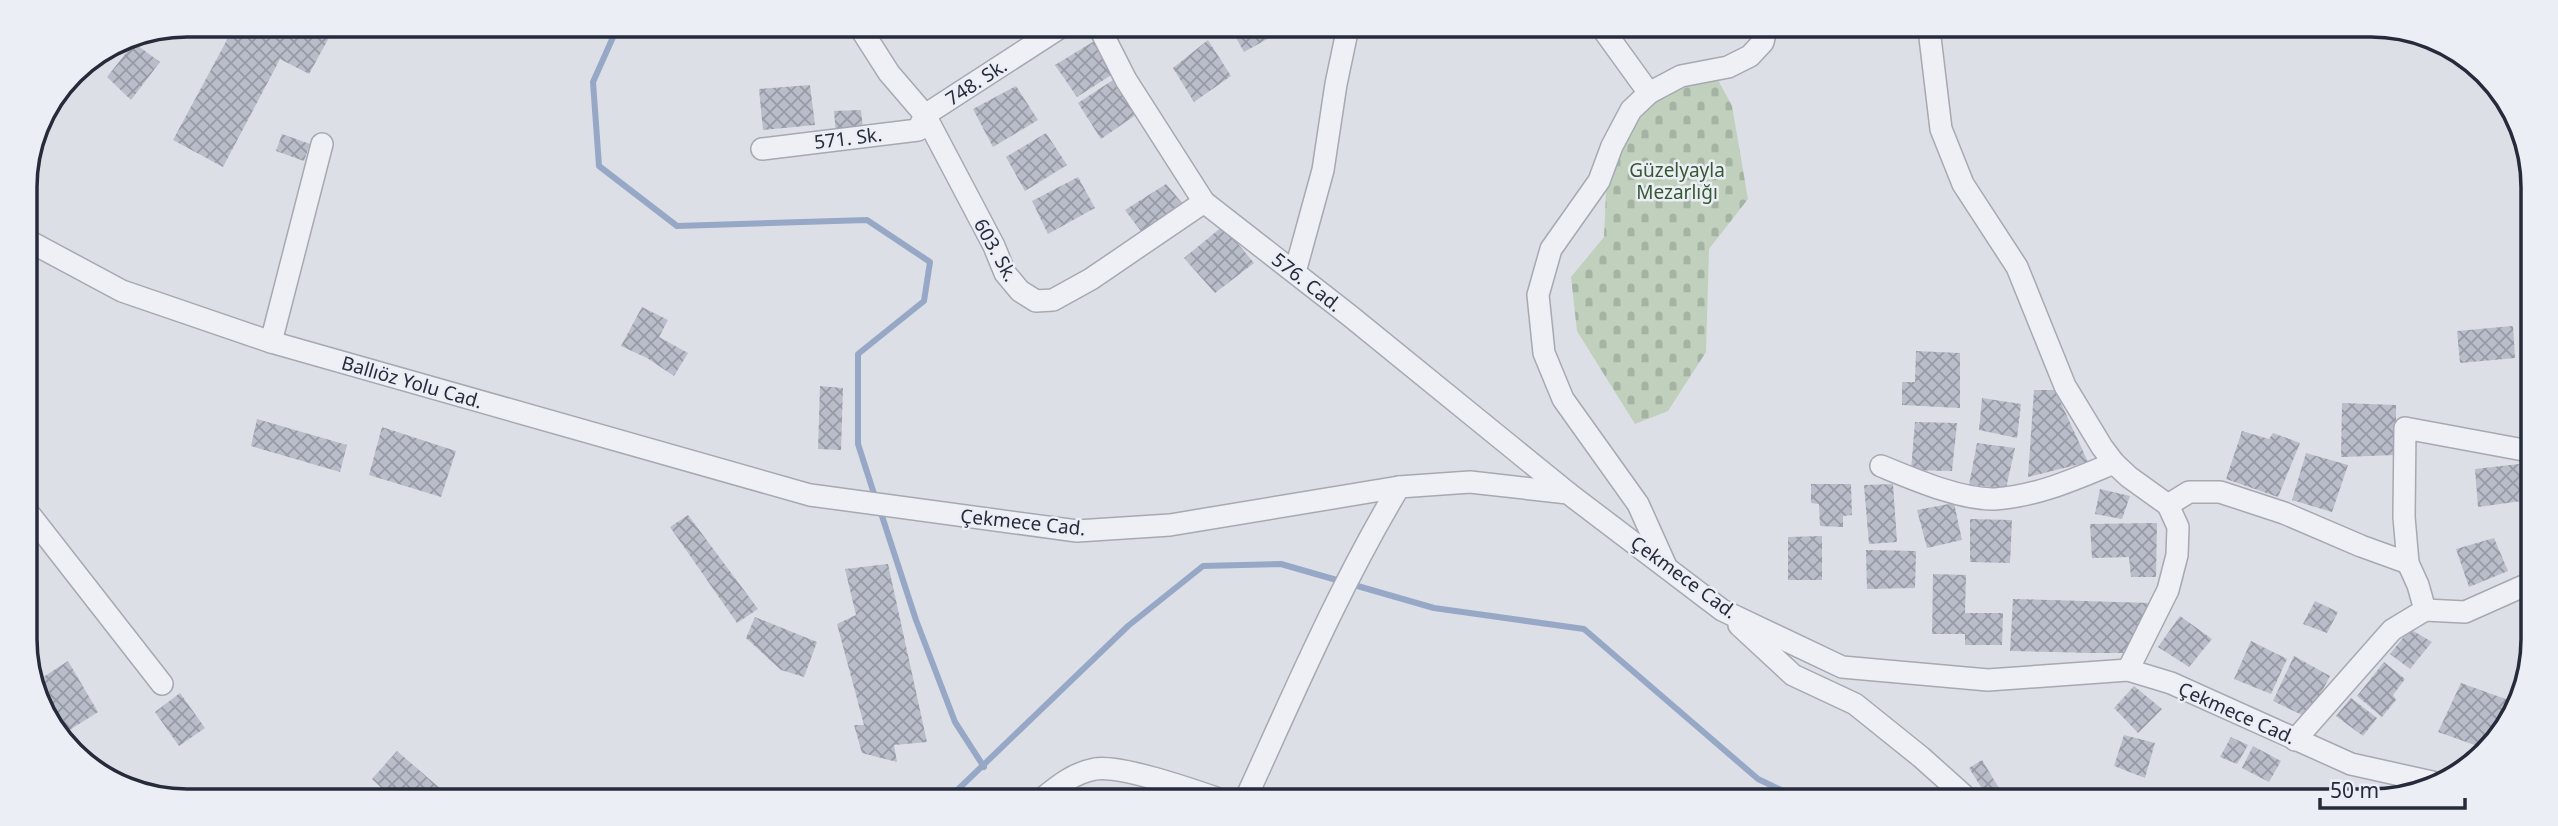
<svg xmlns="http://www.w3.org/2000/svg" width="2558" height="826" viewBox="0 0 2558 826" font-family="'Noto Sans',sans-serif">
<style>
.cemetery{fill:url(#cemetery-stones)}
.lines{fill:none;stroke-linecap:round;stroke-linejoin:round}
.stream{stroke:#97a8c7;stroke-width:6}
.building{fill:url(#building-cross-hatch)}
.minor-casing{stroke:#a5a9b3;stroke-width:24}
.minor{stroke:#eff0f5;stroke-width:21}
.labels{text-anchor:middle;stroke-width:5;stroke-linejoin:round;paint-order:stroke}
.street-label{font-size:19px;fill:#262b3c;stroke:#ebeef4}
.park-label{font-size:19px;fill:#365833;stroke:#ebeef4}
.rim{fill:none;stroke:#262b3c;stroke-width:3.5}
</style>
<defs>
<pattern id="cemetery-stones" width="16" height="16" patternUnits="userSpaceOnUse" patternTransform="scale(1.75)"><rect width="16" height="16" fill="#c0d0bd"/><path d="M2 7V4a2 2 0 0 1 4 0v3zM10 15v-3a2 2 0 0 1 4 0v3z" fill="#a5b3a3"/></pattern>
<pattern id="building-cross-hatch" width="8" height="8" patternUnits="userSpaceOnUse" patternTransform="scale(1.75)"><rect width="8" height="8" fill="#b9bdc9"/><path d="M0 0l8 8M0 8l8-8" fill="none" stroke="#969aa4"/></pattern>
</defs>
<rect width="100%" height="100%" fill="#dcdfe6"/>
<path class="cemetery" d="M 1681,76 L 1718,80 L 1732,106 L 1748,199 L 1709,249 L 1706,352 L 1668,411 L 1635,424 L 1577,331 L 1571,277 L 1604,237 L 1607,173 L 1643,96 Z"/>
<g class="lines">
<g class="stream">
<path d="M 618,26 L 593,82 L 599,166 L 677,226 L 867,220 L 930,262 L 924,301 L 858,354 L 858,444 L 876,500"/>
<path d="M 880,510 L 916,620 L 955,722 L 984,767"/>
<path d="M 949,798 L 1128,626 L 1203,566 L 1281,564 L 1434,608 L 1584,629 L 1758,779 L 1802,800"/>
</g>
</g>
<g class="building">
<path d="M 235,25 L 313,25 L 331,34 L 309,74 L 280,59 L 223,167 L 173,140 Z"/>
<path d="M 1230,27 L 1263,27 L 1269,38 L 1244,52 Z"/>
<path d="M 1096,40 L 1116,72 L 1077,97 L 1055,65 Z"/>
<path d="M 1208,40 L 1231,76 L 1194,102 L 1173,68 Z"/>
<path d="M 134,43 L 160,62 L 131,100 L 107,77 Z"/>
<path d="M 1116,78 L 1140,112 L 1101,139 L 1078,103 Z"/>
<path d="M 810,85 L 815,125 L 763,130 L 759,89 Z"/>
<path d="M 1016,86 L 1038,120 L 993,147 L 973,109 Z"/>
<path d="M 861,110 L 863,130 L 836,134 L 834,111 Z"/>
<path d="M 1046,133 L 1067,165 L 1025,191 L 1006,157 Z"/>
<path d="M 282,134 L 310,144 L 304,161 L 276,151 Z"/>
<path d="M 1078,177 L 1095,208 L 1048,234 L 1032,201 Z"/>
<path d="M 1166,184 L 1183,204 L 1143,234 L 1125,210 Z"/>
<path d="M 1223,226 L 1254,263 L 1215,293 L 1184,258 Z"/>
<path d="M 642,307 L 668,320 L 659,337 L 688,353 L 674,376 L 647,358 L 621,346 Z"/>
<path d="M 2513,326 L 2515,358 L 2460,363 L 2457,331 Z"/>
<path d="M 1916,351 L 1960,353 L 1960,408 L 1902,405 L 1902,382 L 1915,382 Z"/>
<path d="M 820,386 L 843,388 L 841,450 L 818,449 Z"/>
<path d="M 2034,390 L 2055,390 L 2088,462 L 2028,477 Z"/>
<path d="M 1982,398 L 2021,404 L 2017,438 L 1979,430 Z"/>
<path d="M 2342,403 L 2396,405 L 2396,455 L 2341,457 Z"/>
<path d="M 257,419 L 347,445 L 340,472 L 251,446 Z"/>
<path d="M 1915,422 L 1957,423 L 1952,471 L 1911,470 Z"/>
<path d="M 382,427 L 456,451 L 441,497 L 369,475 Z"/>
<path d="M 2242,431 L 2269,439 L 2273,433 L 2300,443 L 2278,497 L 2226,479 Z"/>
<path d="M 1977,443 L 2015,448 L 2006,488 L 1969,485 Z"/>
<path d="M 2306,453 L 2348,465 L 2332,512 L 2292,500 Z"/>
<path d="M 2519,464 L 2522,501 L 2478,507 L 2475,469 Z"/>
<path d="M 1811,484 L 1851,484 L 1852,515 L 1843,516 L 1843,527 L 1820,526 L 1819,504 L 1811,503 Z"/>
<path d="M 1893,484 L 1897,542 L 1869,544 L 1864,485 Z"/>
<path d="M 2100,489 L 2130,496 L 2122,519 L 2095,514 Z"/>
<path d="M 1954,503 L 1962,540 L 1927,548 L 1917,510 Z"/>
<path d="M 688,515 L 758,609 L 737,623 L 670,527 Z"/>
<path d="M 1970,519 L 2012,520 L 2010,563 L 1970,562 Z"/>
<path d="M 2157,523 L 2156,577 L 2131,577 L 2129,557 L 2092,558 L 2090,524 Z"/>
<path d="M 1822,536 L 1822,580 L 1788,580 L 1788,537 Z"/>
<path d="M 2494,538 L 2508,571 L 2469,587 L 2456,549 Z"/>
<path d="M 1866,550 L 1916,551 L 1915,588 L 1867,589 Z"/>
<path d="M 888,564 L 927,742 L 894,745 L 897,762 L 862,753 L 854,725 L 864,725 L 837,624 L 856,615 L 845,569 Z"/>
<path d="M 1933,574 L 1966,575 L 1965,613 L 2003,613 L 2002,645 L 1965,645 L 1965,634 L 1932,634 Z"/>
<path d="M 2013,599 L 2151,603 L 2123,653 L 2094,653 L 2010,651 Z"/>
<path d="M 2315,601 L 2338,612 L 2327,633 L 2303,624 Z"/>
<path d="M 2180,616 L 2212,639 L 2189,667 L 2158,647 Z"/>
<path d="M 755,617 L 817,642 L 804,677 L 781,670 L 746,638 Z"/>
<path d="M 2410,629 L 2432,642 L 2410,669 L 2390,654 Z"/>
<path d="M 2251,641 L 2287,659 L 2271,694 L 2234,679 Z"/>
<path d="M 2294,656 L 2330,676 L 2308,718 L 2273,701 Z"/>
<path d="M 68,661 L 98,712 L 60,736 L 34,683 Z"/>
<path d="M 2384,662 L 2405,679 L 2393,695 L 2396,700 L 2382,717 L 2357,696 Z"/>
<path d="M 2461,683 L 2511,701 L 2503,718 L 2483,748 L 2438,732 Z"/>
<path d="M 2134,686 L 2162,709 L 2138,733 L 2114,708 Z"/>
<path d="M 180,693 L 205,728 L 179,746 L 155,712 Z"/>
<path d="M 2351,698 L 2377,718 L 2363,736 L 2336,716 Z"/>
<path d="M 2124,735 L 2155,743 L 2145,778 L 2114,766 Z"/>
<path d="M 2231,737 L 2248,745 L 2237,764 L 2220,757 Z"/>
<path d="M 2253,746 L 2281,761 L 2269,782 L 2242,768 Z"/>
<path d="M 397,751 L 442,790 L 437,797 L 390,796 L 372,779 Z"/>
<path d="M 1982,760 L 1999,788 L 1986,795 L 1969,768 Z"/>
</g>
<g class="lines">
<defs>
<g id="minor">
<path d="M 859,26 L 889,73 L 925,115 L 994,246 L 1005,273 L 1020,291 L 1036,301 L 1053,300 L 1091,279 L 1204,202"/>
<path d="M 1099,27 L 1126,80 L 1204,202 L 1349,315 L 1568,493"/>
<path d="M 1602,28 L 1649,93"/>
<path d="M 1929,29 L 1941,129 L 1963,184 L 2017,267 L 2065,386 L 2102,447 L 2114,463 L 2129,477 L 2168,505 L 2178,527 L 2177,555 L 2168,590 L 2128,670"/>
<path d="M 762,149 L 918,130 L 925,115 L 1061,27"/>
<path d="M 25,239 L 122,291 L 271,342 L 810,495 L 1077,531 L 1170,525 L 1399,487 L 1470,482 L 1568,493 L 1722,610 L 1842,667 L 1988,680 L 2128,670 L 2171,683 L 2351,764 L 2432,782"/>
<path d="M 1295,272 L 1323,170 L 1336,84 L 1348,27"/>
<path d="M 271,342 L 322,144"/>
<path d="M 1881,466 C 1913,479 1961,500 1995,499 C 2038,496 2075,479 2114,463"/>
<path d="M 2168,505 L 2189,492 L 2220,492 L 2284,513 L 2361,546 L 2408,563"/>
<path d="M 27,511 L 162,684"/>
<path d="M 1665,564 L 1638,504 L 1563,399 L 1544,353 L 1538,295 L 1551,249 L 1599,181 L 1612,146 L 1631,110 L 1649,93 L 1681,76 L 1728,67 L 1750,56 L 1763,42 L 1766,29"/>
<path d="M 2425,610 L 2465,612 L 2528,584"/>
<path d="M 1739,625 L 1793,675 L 1855,704 L 1921,757 L 1969,800"/>
<path d="M 2295,740 L 2392,630 L 2425,610 L 2418,585 L 2408,563 L 2404,517 L 2405,428 L 2529,451"/>
<path d="M 1043,798 C 1059,785 1074,773 1095,769 C 1121,765 1190,789 1216,798"/>
<path d="M 1246,798 C 1294,693 1339,587 1399,487"/>
</g>
</defs>
<use href="#minor" class="minor-casing"/>
<use href="#minor" class="minor"/>
</g>
<g class="labels">
<g class="street-label">
<text transform="translate(976 82) rotate(-33)" y="7">748. Sk.</text>
<text transform="translate(848 138) rotate(-7)" y="7">571. Sk.</text>
<text transform="translate(996 250) rotate(61)" y="7">603. Sk.</text>
<text transform="translate(1307 282) rotate(38)" y="7">576. Cad.</text>
<text transform="translate(412 382) rotate(16)" y="7">Ballıöz Yolu Cad.</text>
<text transform="translate(1023 522) rotate(6)" y="7">Çekmece Cad.</text>
<text transform="translate(1684 577) rotate(36)" y="7">Çekmece Cad.</text>
<text transform="translate(2237 713) rotate(24)" y="7">Çekmece Cad.</text>
</g>
<g class="park-label">
<text x="1677" y="177">Güzelyayla<tspan x="1677" dy="22">Mezarlığı</tspan></text>
</g>
</g>
<path d="M0 0H2558V826H0ZM187 37H2371A150 150 0 0 1 2521 187V639A150 150 0 0 1 2371 789H187A150 150 0 0 1 37 639V187A150 150 0 0 1 187 37Z" fill="#ebeef4" fill-rule="evenodd"/>
<path class="rim" d="M187 37H2371A150 150 0 0 1 2521 187V639A150 150 0 0 1 2371 789H187A150 150 0 0 1 37 639V187A150 150 0 0 1 187 37Z"/>
<path d="M2320 798v10h145v-10" fill="none" stroke="#262b3c" stroke-width="3.5"/>
<text x="2330" y="798" font-size="21" fill="#262b3c" stroke="#ebeef4" stroke-width="5" paint-order="stroke">50 m</text>
</svg>
